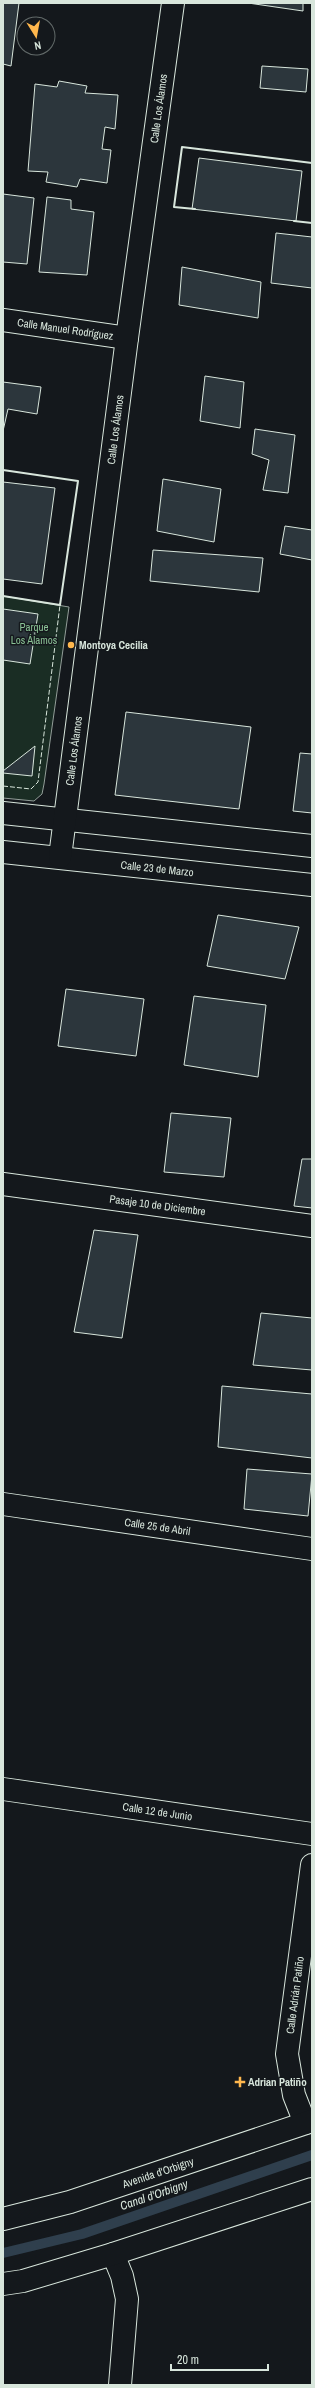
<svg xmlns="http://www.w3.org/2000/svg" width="315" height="2388" viewBox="0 0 315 2388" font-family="'Archivo Narrow',sans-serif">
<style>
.green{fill:#1a2d24;stroke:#939e99}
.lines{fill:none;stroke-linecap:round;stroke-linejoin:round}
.stream{stroke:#2f3f4d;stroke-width:10}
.building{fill:#2c363c;stroke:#d8e6dc}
.minor-casing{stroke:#d8e6dc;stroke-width:24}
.major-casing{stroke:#d8e6dc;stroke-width:24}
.minor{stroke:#14181c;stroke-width:22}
.major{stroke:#14181c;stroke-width:22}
.fence{stroke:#d8e6dc;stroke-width:1;stroke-dasharray:5 2;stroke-linecap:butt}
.wall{stroke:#d8e6dc;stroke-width:2}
.poi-dot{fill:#ffb74d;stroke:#14181c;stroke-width:1.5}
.labels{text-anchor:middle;stroke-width:3;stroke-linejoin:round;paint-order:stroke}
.street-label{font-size:11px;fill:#d8e6dc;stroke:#14181c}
.park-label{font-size:11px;fill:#8ac095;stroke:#14181c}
.poi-label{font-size:11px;font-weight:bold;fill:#d8e6dc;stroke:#14181c;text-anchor:start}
.water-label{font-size:12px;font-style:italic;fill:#d8e6dc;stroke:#14181c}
</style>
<rect width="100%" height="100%" fill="#14181c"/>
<path class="green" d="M 3,596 L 69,607 L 44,784 L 42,794 L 34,801 L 3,798 Z"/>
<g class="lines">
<path class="stream" d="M 3,2253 L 82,2234 L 312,2155"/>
</g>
<g class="building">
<path d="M 3,3 L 19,3 L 11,66 L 3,64 Z"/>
<path d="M 248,3 L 303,3 L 303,11 Z"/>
<path d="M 262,66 L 308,69 L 306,92 L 260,88 Z"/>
<path d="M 59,81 L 87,86 L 85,93 L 118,95 L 115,129 L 105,127 L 102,149 L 111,150 L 107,183 L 80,179 L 77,187 L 46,182 L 48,172 L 28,171 L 35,84 L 57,87 Z"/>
<path d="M 199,158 L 302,171 L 296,221 L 192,209 Z"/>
<path d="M 3,194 L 34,198 L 27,264 L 3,262 Z"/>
<path d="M 47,197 L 71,200 L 71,209 L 94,212 L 87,275 L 39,272 Z"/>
<path d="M 276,233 L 312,237 L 312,288 L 271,283 Z"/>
<path d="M 182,267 L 261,282 L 258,318 L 179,305 Z"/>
<path d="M 205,376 L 244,382 L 240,428 L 200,421 Z"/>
<path d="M 3,382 L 41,387 L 37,414 L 8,409 L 3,431 Z"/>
<path d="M 255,429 L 295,435 L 288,493 L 263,490 L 269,460 L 252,454 Z"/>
<path d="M 163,479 L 221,489 L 214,542 L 157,531 Z"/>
<path d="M 3,482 L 55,488 L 42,584 L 3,579 Z"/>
<path d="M 285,526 L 312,530 L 312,560 L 280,554 Z"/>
<path d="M 153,550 L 263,558 L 259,592 L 150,581 Z"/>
<path d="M 3,609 L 38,614 L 30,664 L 3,660 Z"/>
<path d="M 126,712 L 251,727 L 239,809 L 115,795 Z"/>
<path d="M 35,746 L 32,776 L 3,773 L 3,771 Z"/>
<path d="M 300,753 L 312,754 L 312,813 L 293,811 Z"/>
<path d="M 218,915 L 299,927 L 285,979 L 207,966 Z"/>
<path d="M 66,989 L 144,999 L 136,1056 L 58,1046 Z"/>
<path d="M 194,996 L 266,1005 L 258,1077 L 184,1065 Z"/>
<path d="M 171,1113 L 231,1118 L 224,1177 L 164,1172 Z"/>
<path d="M 302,1159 L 312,1159 L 312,1208 L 294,1206 Z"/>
<path d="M 94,1230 L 138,1235 L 122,1338 L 74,1332 Z"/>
<path d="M 261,1313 L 312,1318 L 312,1370 L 253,1365 Z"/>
<path d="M 222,1386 L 312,1394 L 312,1458 L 218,1447 Z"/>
<path d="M 247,1469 L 312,1474 L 308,1516 L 244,1509 Z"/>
</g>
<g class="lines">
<defs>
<g id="minor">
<path id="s1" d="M 3,320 L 127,338"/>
<path d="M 3,813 L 312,846"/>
<path id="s2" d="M 3,852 L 312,885"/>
<path id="s3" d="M 60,857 L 127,338 L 173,3"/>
<path id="s4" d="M 3,1184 L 312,1226"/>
<path id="s5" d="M 3,1504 L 312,1549"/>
<path id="s6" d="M 3,1789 L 312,1834"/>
<path id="s7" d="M 305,2123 L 294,2095 L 287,2054 L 312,1865"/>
<path d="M 113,2254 L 122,2276 L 127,2299 L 120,2385"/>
</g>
<g id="major">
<path id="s8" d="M 3,2219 L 70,2202 L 312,2121"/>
<path d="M 3,2284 L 23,2281 L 113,2254 L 312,2189"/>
</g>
</defs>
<use href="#minor" class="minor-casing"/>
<use href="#major" class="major-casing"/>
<use href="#minor" class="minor"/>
<use href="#major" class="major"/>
<path class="fence" d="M 3,786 L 31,789 L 38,782 L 60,605"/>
<g class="wall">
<path d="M 195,209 L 174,207 L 182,147 L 312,163"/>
<path d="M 294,221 L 312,223"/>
<path d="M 3,470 L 78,481 L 60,605 L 3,596"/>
</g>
</g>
<g class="poi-dot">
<circle cx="71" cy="645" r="4"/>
<path d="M238 2076h4v4h4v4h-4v4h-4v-4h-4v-4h4z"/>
</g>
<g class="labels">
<g class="street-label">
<text dy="4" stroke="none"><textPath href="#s3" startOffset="755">Calle Los Álamos</textPath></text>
<text dy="4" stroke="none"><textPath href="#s1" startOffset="63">Calle Manuel Rodríguez</textPath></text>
<text dy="4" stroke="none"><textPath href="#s3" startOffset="431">Calle Los Álamos</textPath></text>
<text dy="4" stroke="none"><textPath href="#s3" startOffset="107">Calle Los Álamos</textPath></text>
<text dy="4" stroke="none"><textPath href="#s2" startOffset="155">Calle 23 de Marzo</textPath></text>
<text dy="4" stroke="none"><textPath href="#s4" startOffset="156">Pasaje 10 de Diciembre</textPath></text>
<text dy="4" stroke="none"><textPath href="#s5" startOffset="156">Calle 25 de Abril</textPath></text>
<text dy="4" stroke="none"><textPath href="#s6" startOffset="156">Calle 12 de Junio</textPath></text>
<text dy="4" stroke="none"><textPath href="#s7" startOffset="131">Calle Adrián Patiño</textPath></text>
<text dy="4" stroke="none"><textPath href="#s8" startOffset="162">Avenida d'Orbigny</textPath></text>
</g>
<g class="park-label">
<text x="34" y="631">Parque<tspan x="34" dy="13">Los Álamos</tspan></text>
</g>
<g class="poi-label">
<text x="79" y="649">Montoya Cecilia</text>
<text x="248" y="2086">Adrian Patiño</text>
</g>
<g class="water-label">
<text transform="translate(154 2195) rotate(-19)" y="4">Canal d'Orbigny</text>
</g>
</g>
<rect width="315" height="2388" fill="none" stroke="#d8e6dc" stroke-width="8"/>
<g transform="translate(36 36) rotate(169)"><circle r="19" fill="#14181c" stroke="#626a69"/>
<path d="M0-3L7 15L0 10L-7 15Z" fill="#ffb74d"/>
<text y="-6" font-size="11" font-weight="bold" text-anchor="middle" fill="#d8e6dc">N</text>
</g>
<path d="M171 2364v6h97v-6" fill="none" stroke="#d8e6dc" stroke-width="2"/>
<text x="177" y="2364" font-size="12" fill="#d8e6dc" stroke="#14181c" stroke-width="3" paint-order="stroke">20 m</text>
</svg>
